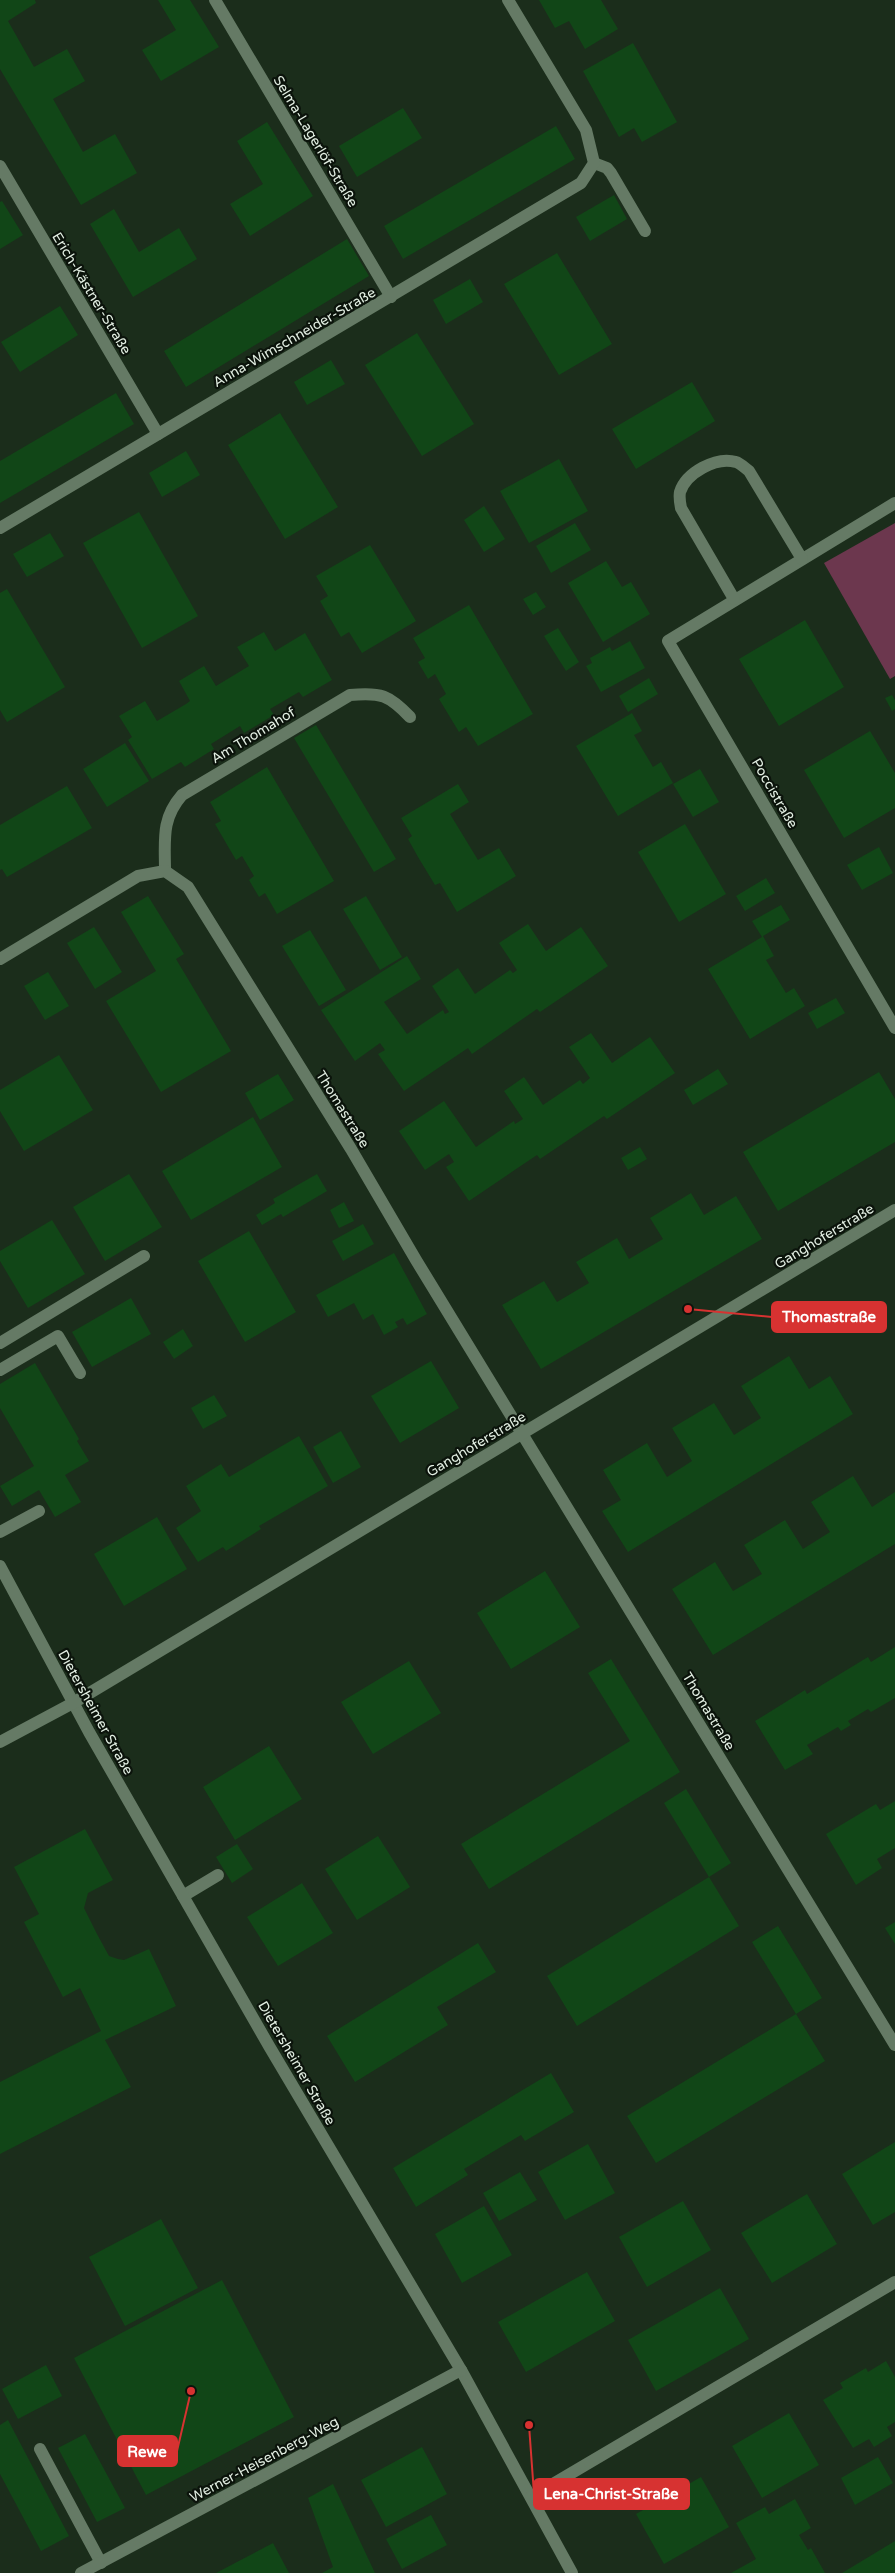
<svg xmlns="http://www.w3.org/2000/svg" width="895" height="2573" viewBox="0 0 895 2573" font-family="'Varela Round',sans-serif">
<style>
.green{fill:#6c374e}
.building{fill:#114617}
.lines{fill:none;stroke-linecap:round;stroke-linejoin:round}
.lane{stroke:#657a65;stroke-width:12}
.street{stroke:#657a65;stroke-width:12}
.labels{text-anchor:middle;stroke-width:4.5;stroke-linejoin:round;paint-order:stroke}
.street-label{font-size:14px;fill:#e3efe3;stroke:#0b130b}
.leader{fill:none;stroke:#d73231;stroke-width:2}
.callout-dot{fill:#d73231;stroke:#0b130b;stroke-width:2}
.callout{fill:#d73231;stroke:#d73231;stroke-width:2}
.callout-label{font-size:15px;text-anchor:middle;font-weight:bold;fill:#fff}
</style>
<rect width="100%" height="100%" fill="#1b2d1b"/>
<path class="green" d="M 895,523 L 895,676 L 890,679 L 824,563 Z"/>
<g class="building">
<path d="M 0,0 L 35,0 L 36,3 L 8,21 L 34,67 L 67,49 L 85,81 L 53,99 L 83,152 L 115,134 L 137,173 L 81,205 L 0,69 Z"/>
<path d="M 158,0 L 190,0 L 219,47 L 161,81 L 142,50 L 176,30 Z"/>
<path d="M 539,0 L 601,0 L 618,29 L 585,49 L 569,21 L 555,28 Z"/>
<path d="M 633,43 L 677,122 L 642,142 L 634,128 L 619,137 L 583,71 Z"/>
<path d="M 403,108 L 422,138 L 357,177 L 339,146 Z"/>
<path d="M 267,122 L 313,196 L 250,236 L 230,204 L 263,184 L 237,141 Z"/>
<path d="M 556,126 L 575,159 L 403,259 L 384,226 Z"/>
<path d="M 614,195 L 627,219 L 590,241 L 576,217 Z"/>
<path d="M 2,201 L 23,235 L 0,249 L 0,202 Z"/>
<path d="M 114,209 L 139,252 L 179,228 L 197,259 L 133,297 L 90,224 Z"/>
<path d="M 347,239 L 369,276 L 186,387 L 164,351 Z"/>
<path d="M 557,253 L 612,344 L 559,375 L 504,284 Z"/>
<path d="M 470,279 L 483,302 L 446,324 L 433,300 Z"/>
<path d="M 60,306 L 78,335 L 20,372 L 1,342 Z"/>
<path d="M 417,333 L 474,424 L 422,456 L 365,365 Z"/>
<path d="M 331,360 L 345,384 L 307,405 L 294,382 Z"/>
<path d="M 692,382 L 715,421 L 636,469 L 612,429 Z"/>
<path d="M 116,393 L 134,424 L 0,503 L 0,461 Z"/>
<path d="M 280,413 L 338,507 L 285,539 L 228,445 Z"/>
<path d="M 186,451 L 200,475 L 162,497 L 149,473 Z"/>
<path d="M 559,459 L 588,511 L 529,543 L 500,491 Z"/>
<path d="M 484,506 L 505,539 L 484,552 L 464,520 Z"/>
<path d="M 139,512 L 198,616 L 142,648 L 83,543 Z"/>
<path d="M 575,523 L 591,550 L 551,573 L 536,546 Z"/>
<path d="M 50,533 L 64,556 L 27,577 L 13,554 Z"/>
<path d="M 370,545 L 416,621 L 362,653 L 349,632 L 341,637 L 320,601 L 328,596 L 316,576 Z"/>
<path d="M 606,561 L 622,587 L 631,582 L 650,614 L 603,642 L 568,583 Z"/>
<path d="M 7,589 L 65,687 L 7,722 L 0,710 L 0,593 Z"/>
<path d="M 536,592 L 546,607 L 533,615 L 523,599 Z"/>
<path d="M 469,605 L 533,714 L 478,746 L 466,727 L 459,732 L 439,699 L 446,694 L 435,674 L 428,679 L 418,662 L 425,658 L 413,638 Z"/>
<path d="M 805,620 L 844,687 L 779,726 L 739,659 Z"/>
<path d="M 558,628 L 579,662 L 566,671 L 544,636 Z"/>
<path d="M 264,632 L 275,651 L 305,633 L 332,680 L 303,697 L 299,692 L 294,695 L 270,709 L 274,715 L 244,733 L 240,726 L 211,744 L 214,749 L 185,767 L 181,762 L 152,779 L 128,740 L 132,737 L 119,716 L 145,701 L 157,721 L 186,704 L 190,701 L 179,681 L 204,666 L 216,686 L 249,666 L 237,647 Z"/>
<path d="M 630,641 L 645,668 L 601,692 L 586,666 L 592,663 L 590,658 L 610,647 L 612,651 Z"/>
<path d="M 649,678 L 658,694 L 628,712 L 619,696 Z"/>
<path d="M 892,695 L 895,700 L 895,709 L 892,711 L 885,698 Z"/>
<path d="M 632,713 L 642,731 L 634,735 L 653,767 L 661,762 L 673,783 L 618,816 L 576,746 Z"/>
<path d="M 316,725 L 396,859 L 374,872 L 294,738 Z"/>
<path d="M 870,731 L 895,773 L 895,808 L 844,838 L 804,770 Z"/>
<path d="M 125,743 L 149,781 L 107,807 L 83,769 Z"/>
<path d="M 267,767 L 334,881 L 277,914 L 265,893 L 259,897 L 249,880 L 254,876 L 242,856 L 236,860 L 226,843 L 215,824 L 221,821 L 210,802 Z"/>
<path d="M 700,769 L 719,802 L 693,817 L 673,784 Z"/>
<path d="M 458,784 L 469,802 L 450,814 L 478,860 L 499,848 L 516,876 L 457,912 L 440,883 L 435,885 L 418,857 L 408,839 L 412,836 L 401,818 Z"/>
<path d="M 67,786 L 92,828 L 7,877 L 2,869 L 0,870 L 0,825 Z"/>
<path d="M 685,824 L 726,894 L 679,922 L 638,852 Z"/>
<path d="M 879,847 L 893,873 L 862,890 L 847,865 Z"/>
<path d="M 766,878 L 775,893 L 745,911 L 736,896 Z"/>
<path d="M 148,896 L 184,954 L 176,959 L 231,1051 L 161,1092 L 106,1001 L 156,971 L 121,912 Z"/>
<path d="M 366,896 L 402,957 L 380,970 L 343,909 Z"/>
<path d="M 781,905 L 790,920 L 763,936 L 774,956 L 766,960 L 786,993 L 794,988 L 805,1006 L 750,1039 L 708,969 L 762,937 L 752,921 Z"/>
<path d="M 528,924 L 546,951 L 581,927 L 608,966 L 540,1012 L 537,1009 L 472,1054 L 468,1048 L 404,1091 L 378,1054 L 385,1050 L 380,1043 L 355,1061 L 321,1010 L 407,956 L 421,979 L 384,1002 L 407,1034 L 443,1010 L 445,1014 L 449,1012 L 432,986 L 458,968 L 475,994 L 510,970 L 513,973 L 517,970 L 499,943 Z"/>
<path d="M 94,927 L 122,972 L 95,989 L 67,943 Z"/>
<path d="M 310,930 L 346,990 L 319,1006 L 282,946 Z"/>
<path d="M 48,972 L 69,1006 L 45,1020 L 24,986 Z"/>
<path d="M 836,998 L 845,1013 L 817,1029 L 808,1013 Z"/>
<path d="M 591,1033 L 612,1063 L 650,1037 L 675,1073 L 607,1119 L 604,1116 L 540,1159 L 537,1155 L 469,1201 L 446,1167 L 454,1162 L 449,1154 L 425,1170 L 399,1131 L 444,1101 L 476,1147 L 514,1121 L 515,1124 L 523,1119 L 504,1091 L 524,1077 L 543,1105 L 580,1080 L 583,1084 L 590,1078 L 569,1047 Z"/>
<path d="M 59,1055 L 93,1110 L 24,1151 L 0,1111 L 0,1090 Z"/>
<path d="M 718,1069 L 728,1084 L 693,1105 L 684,1090 Z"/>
<path d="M 879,1072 L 895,1099 L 895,1142 L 778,1211 L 743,1152 Z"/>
<path d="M 278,1074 L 294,1100 L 260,1120 L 245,1093 Z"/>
<path d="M 253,1117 L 282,1167 L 191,1220 L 162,1171 Z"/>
<path d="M 640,1147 L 647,1159 L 628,1170 L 621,1158 Z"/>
<path d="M 129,1174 L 162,1227 L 105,1261 L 73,1207 Z"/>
<path d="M 317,1174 L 327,1191 L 283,1217 L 281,1214 L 262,1225 L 256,1215 L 275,1203 L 273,1199 Z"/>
<path d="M 691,1193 L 704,1215 L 736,1196 L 762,1239 L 541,1369 L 502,1305 L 544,1281 L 557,1302 L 589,1283 L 576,1262 L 617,1238 L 629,1259 L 663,1239 L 650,1218 Z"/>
<path d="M 344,1202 L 354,1221 L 339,1228 L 330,1210 Z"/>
<path d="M 52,1220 L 85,1274 L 28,1308 L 0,1261 L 0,1251 Z"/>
<path d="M 363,1224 L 374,1244 L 343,1261 L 332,1241 Z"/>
<path d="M 249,1231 L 296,1312 L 245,1342 L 198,1261 Z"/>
<path d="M 394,1253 L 427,1314 L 407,1325 L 403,1318 L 395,1322 L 398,1327 L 384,1335 L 373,1314 L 363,1320 L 354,1303 L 328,1317 L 316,1295 Z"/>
<path d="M 131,1298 L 151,1334 L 92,1367 L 72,1332 Z"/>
<path d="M 183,1329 L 193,1346 L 174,1359 L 163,1342 Z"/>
<path d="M 789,1356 L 809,1389 L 830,1376 L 853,1414 L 628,1552 L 602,1511 L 621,1500 L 603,1470 L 647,1443 L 667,1477 L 692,1461 L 672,1428 L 714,1403 L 734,1435 L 761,1418 L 741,1386 Z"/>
<path d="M 431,1361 L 459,1408 L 400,1443 L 371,1396 Z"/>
<path d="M 35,1363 L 79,1439 L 77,1441 L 89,1461 L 65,1475 L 81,1502 L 55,1517 L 39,1490 L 12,1506 L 0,1486 L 34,1466 L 0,1408 L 0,1384 Z"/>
<path d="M 214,1395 L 227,1416 L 203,1429 L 191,1408 Z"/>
<path d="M 341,1431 L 361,1467 L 333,1483 L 313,1447 Z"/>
<path d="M 299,1436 L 328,1486 L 259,1526 L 261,1529 L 226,1551 L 223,1547 L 198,1562 L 176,1528 L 201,1511 L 186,1486 L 221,1464 L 229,1477 Z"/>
<path d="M 853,1476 L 872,1507 L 895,1492 L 895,1544 L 713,1655 L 672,1589 L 715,1562 L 733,1591 L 762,1574 L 744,1545 L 785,1520 L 803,1549 L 830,1532 L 811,1502 Z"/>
<path d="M 157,1517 L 187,1569 L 124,1606 L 94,1554 Z"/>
<path d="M 545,1571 L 580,1627 L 511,1669 L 477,1613 Z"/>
<path d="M 895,1647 L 895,1698 L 871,1712 L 868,1709 L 848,1721 L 851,1725 L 841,1731 L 838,1727 L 807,1745 L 813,1754 L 785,1770 L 755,1721 L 805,1690 L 807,1694 L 868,1657 L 871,1662 Z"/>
<path d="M 611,1659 L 680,1772 L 489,1889 L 461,1844 L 630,1741 L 588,1673 Z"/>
<path d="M 409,1661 L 441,1713 L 373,1754 L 341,1702 Z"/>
<path d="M 269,1746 L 302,1799 L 235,1840 L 203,1787 Z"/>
<path d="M 686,1789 L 731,1863 L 709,1877 L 664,1803 Z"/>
<path d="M 895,1801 L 895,1848 L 877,1859 L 882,1868 L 856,1885 L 826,1834 L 876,1804 L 880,1810 Z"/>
<path d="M 85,1829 L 113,1880 L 88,1893 L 84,1908 L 97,1934 L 109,1956 L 118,1959 L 124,1960 L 149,1949 L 176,2006 L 105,2040 L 131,2087 L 0,2154 L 0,2082 L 101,2031 L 80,1988 L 63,1997 L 24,1922 L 39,1914 L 14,1867 Z"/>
<path d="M 378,1836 L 410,1887 L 357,1920 L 325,1869 Z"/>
<path d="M 237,1844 L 253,1869 L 232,1883 L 216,1857 Z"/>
<path d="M 709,1877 L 739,1926 L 577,2026 L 547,1976 Z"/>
<path d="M 302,1883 L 333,1933 L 278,1966 L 247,1917 Z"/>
<path d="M 895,1922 L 895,1944 L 885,1928 Z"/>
<path d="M 778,1926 L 822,1998 L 796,2014 L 825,2061 L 656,2163 L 627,2116 L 796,2014 L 752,1942 Z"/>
<path d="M 478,1943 L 496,1972 L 437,2007 L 448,2025 L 355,2082 L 327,2036 Z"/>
<path d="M 551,2073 L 574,2112 L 525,2141 L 521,2135 L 464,2169 L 468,2175 L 416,2207 L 393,2168 Z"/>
<path d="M 895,2142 L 895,2212 L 873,2225 L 842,2174 Z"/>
<path d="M 588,2144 L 615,2193 L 565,2220 L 538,2172 Z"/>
<path d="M 520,2172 L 537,2200 L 499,2221 L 483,2193 Z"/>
<path d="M 807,2194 L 837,2244 L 772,2283 L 741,2233 Z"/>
<path d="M 683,2201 L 711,2250 L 647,2287 L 619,2237 Z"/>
<path d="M 484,2206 L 512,2255 L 462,2283 L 435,2234 Z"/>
<path d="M 161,2219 L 198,2288 L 125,2326 L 89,2257 Z"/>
<path d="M 587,2272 L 615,2321 L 526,2372 L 498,2322 Z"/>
<path d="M 222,2280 L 294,2417 L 146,2495 L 74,2358 Z"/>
<path d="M 720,2288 L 749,2339 L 656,2391 L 628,2340 Z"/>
<path d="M 886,2361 L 895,2377 L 895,2422 L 887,2427 L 892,2436 L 874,2447 L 869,2439 L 853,2448 L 823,2400 L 843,2388 L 840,2383 L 866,2368 L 868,2372 Z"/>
<path d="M 46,2365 L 62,2396 L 18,2419 L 2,2389 Z"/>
<path d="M 789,2413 L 819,2465 L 762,2498 L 732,2446 Z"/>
<path d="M 8,2420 L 69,2536 L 41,2551 L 0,2474 L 0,2425 Z"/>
<path d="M 85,2434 L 125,2508 L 97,2522 L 58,2448 Z"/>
<path d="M 422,2447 L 447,2494 L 386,2527 L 361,2480 Z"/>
<path d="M 878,2457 L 893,2483 L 855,2505 L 841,2478 Z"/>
<path d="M 701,2477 L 729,2527 L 664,2564 L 636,2514 Z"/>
<path d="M 333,2484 L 375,2573 L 322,2573 L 333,2567 L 308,2498 Z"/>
<path d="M 795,2499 L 811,2528 L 799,2535 L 808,2550 L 811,2548 L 825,2573 L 731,2573 L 756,2559 L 736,2523 L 765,2507 L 769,2514 Z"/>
<path d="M 431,2515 L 447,2545 L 402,2569 L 386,2539 Z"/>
<path d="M 895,2541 L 895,2573 L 842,2573 Z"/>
<path d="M 273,2543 L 289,2573 L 216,2573 Z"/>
</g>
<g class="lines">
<g class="lane">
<path d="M 594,163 L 607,168 L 611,173 L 645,231"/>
<path d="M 0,1343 L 144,1256"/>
<path d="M 0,1370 L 58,1336 L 80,1373"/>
<path d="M 0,1532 L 39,1511"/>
<path d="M 183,1896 L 218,1875"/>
<path d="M 40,2449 L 101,2563"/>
</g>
<g class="street">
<path d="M 215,0 L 391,297"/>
<path d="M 0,166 L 158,434"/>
<path d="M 895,503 L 668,641 L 895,1028"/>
<path d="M 0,528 L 581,183 L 594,163 L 586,130 L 508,0"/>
<path d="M 734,599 L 681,508 C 680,503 679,497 680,492 C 686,473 716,456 736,462 C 740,463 745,468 749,471 L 802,559"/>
<path d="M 165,871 C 165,840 161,819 182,795 L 350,695 C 381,692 389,695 410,717"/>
<path d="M 0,959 L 138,876 L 165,871 L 188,887 L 351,1149 L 416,1260 L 895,2045"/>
<path d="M 0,1566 L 89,1732 L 269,2046 L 461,2370 L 572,2573"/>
<path d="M 0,1742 L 73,1703 L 895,1210"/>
<path d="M 531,2497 L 895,2282"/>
<path d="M 81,2573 L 461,2370"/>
</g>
</g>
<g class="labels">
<g class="street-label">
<text transform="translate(316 141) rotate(59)" y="5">Selma-Lagerlöf-Straße</text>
<text transform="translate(92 293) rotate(59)" y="5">Erich-Kästner-Straße</text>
<text transform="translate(294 337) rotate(-30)" y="5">Anna-Wimschneider-Straße</text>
<text transform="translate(253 735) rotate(-31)" y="5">Am Thomahof</text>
<text transform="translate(775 793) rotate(60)" y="5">Poccistraße</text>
<text transform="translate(343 1109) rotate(58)" y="5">Thomastraße</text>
<text transform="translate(824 1236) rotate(-31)" y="5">Ganghoferstraße</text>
<text transform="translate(476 1444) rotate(-31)" y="5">Ganghoferstraße</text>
<text transform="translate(709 1711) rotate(59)" y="5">Thomastraße</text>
<text transform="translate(96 1712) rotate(61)" y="5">Dietersheimer Straße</text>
<text transform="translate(297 2063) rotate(60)" y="5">Dietersheimer Straße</text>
<text transform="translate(264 2459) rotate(-28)" y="5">Werner-Heisenberg-Weg</text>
</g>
</g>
<path class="leader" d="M688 1309L772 1317M191 2391L177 2451M529 2425L534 2494"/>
<g class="callout-dot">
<circle cx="688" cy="1309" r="5"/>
<circle cx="191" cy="2391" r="5"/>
<circle cx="529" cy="2425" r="5"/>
</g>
<g class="callout">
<rect x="772" y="1302" width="114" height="30" rx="5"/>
<rect x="118" y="2436" width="59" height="30" rx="5"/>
<rect x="534" y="2479" width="155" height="30" rx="5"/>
</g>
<g class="callout-label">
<text x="829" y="1322">Thomastraße</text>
<text x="147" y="2457">Rewe</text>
<text x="611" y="2499">Lena-Christ-Straße</text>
</g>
</svg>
